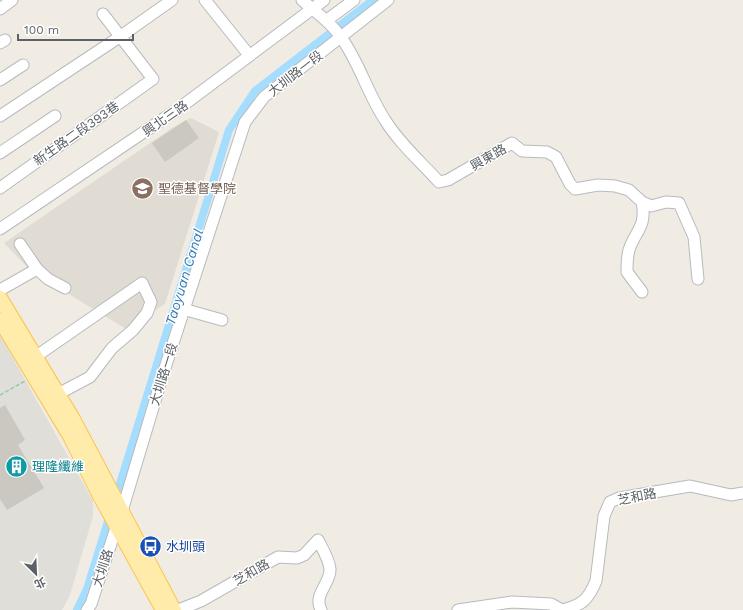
<svg xmlns="http://www.w3.org/2000/svg" width="743" height="610" viewBox="0 0 743 610" font-family="'Work Sans','Noto Sans TC',sans-serif">
<style>
.industrial{fill:#e0ded8}
.education{fill:#e0dbd3}
.lines{fill:none;stroke-linecap:round;stroke-linejoin:round}
.canal{stroke:#a5ddff;stroke-width:8}
.building{fill:#cbc7c1}
.minor-casing{stroke:#b7babf;stroke-width:13}
.major-casing{stroke:#fec34e;stroke-width:16}
.path{stroke:#96cca2;stroke-width:1.5;stroke-dasharray:4 2;stroke-linecap:butt}
.minor{stroke:#fff;stroke-width:11}
.major{stroke:#ffecaa;stroke-width:14}
.labels{text-anchor:middle;stroke-width:3;stroke-linejoin:round;paint-order:stroke}
.street-label{font-size:13px;fill:#5c6166;stroke:#fff}
.education-label{font-size:13px;fill:#785e54;stroke:#fff;text-anchor:start}
.culture-label{font-size:13px;fill:#0d838f;stroke:#fff;text-anchor:start}
.transit-label{font-size:13px;fill:#164399;stroke:#fff;text-anchor:start}
.water-label{font-size:14px;font-style:italic;fill:#357ab2;stroke:#fff}
</style>
<rect width="100%" height="100%" fill="#f0ece4"/>
<path class="industrial" d="M 0,335 L 93,501 L 93,516 L 70,595 L 62,610 L 0,610 Z"/>
<path class="education" d="M 191,118 L 219,132 L 165,304 L 126,329 L 31,271 L 4,243 L 172,128 Z"/>
<g class="lines">
<g class="canal">
<path d="M 115,500 L 229,130 L 255,91 L 373,0"/>
<path d="M 77,610 L 87,589 L 110,515"/>
</g>
</g>
<g class="building">
<path d="M 186,120 L 199,138 L 165,162 L 152,143 Z"/>
<path d="M 5,405 L 25,440 L 18,445 L 44,488 L 7,510 L 0,499 L 0,408 Z"/>
</g>
<g class="lines">
<defs>
<g id="minor">
<path d="M 205,0 L 249,55"/>
<path d="M 302,0 C 315,12 330,21 340,36 C 359,61 367,93 385,120 C 399,143 421,162 439,182 L 448,180 L 512,143 L 522,151 L 547,152 L 556,157 L 570,184 L 575,189 L 598,185 L 615,186 L 629,190 L 642,202 L 651,206 L 666,202 L 679,203 L 694,237 L 698,279"/>
<path d="M 0,9 L 12,0"/>
<path d="M 327,20 L 354,0"/>
<path d="M 0,43 L 5,40"/>
<path d="M 0,80 L 23,65"/>
<path d="M 0,116 L 121,36 L 172,0"/>
<path d="M 0,153 L 55,116"/>
<path d="M 0,188 L 153,79 L 103,14"/>
<path d="M 0,229 L 178,109 L 324,0"/>
<path d="M 20,244 L 37,269"/>
<path d="M 0,290 L 37,269 L 48,279 L 65,288"/>
<path d="M 642,292 L 627,272 C 627,265 627,257 629,250 C 635,231 647,227 642,202"/>
<path d="M 183,309 L 222,320"/>
<path d="M 35,357 L 142,283 L 151,302 L 147,313 L 133,330 L 112,348 L 90,377 L 58,394"/>
<path d="M 122,511 L 164,371 L 245,122 L 264,97 L 388,0"/>
<path d="M 87,610 L 91,604 L 117,525"/>
<path d="M 178,610 L 201,601 L 278,557 L 297,558 L 304,555 L 318,540 C 322,548 329,559 330,569 C 331,583 313,594 321,610"/>
<path d="M 458,610 L 512,602 L 551,604 L 562,610"/>
<path d="M 563,610 C 582,605 588,600 596,581 L 604,516 L 610,502 L 619,498 L 690,486 L 731,495 L 743,493"/>
</g>
<g id="major">
<path d="M 0,298 L 73,419 L 174,610"/>
<path d="M 0,320 L 70,436 L 100,496 L 163,610"/>
</g>
</defs>
<use href="#minor" class="minor-casing"/>
<use href="#major" class="major-casing"/>
<path class="path" d="M 0,395 L 25,381"/>
<use href="#minor" class="minor"/>
<use href="#major" class="major"/>
</g>
<defs>
<symbol id="university-disc" viewBox="-11 -11 22 22"><circle r="9.5" fill="#8d6e63" stroke="#fff"/><path d="M0-5L7-2L0 1L-7-2ZM-4 1L0 2.5L4 1V4Q0 6-4 4Z" fill="#fff"/></symbol>
<symbol id="building-disc" viewBox="-11 -11 22 22"><circle r="9.5" fill="#0f9aa8" stroke="#fff"/><path d="M-4-6H4V6H1V3H-1V6H-4ZM-2.5-4.3h1.7v1.8h-1.7ZM.8-4.3h1.7v1.8H.8ZM-2.5-1h1.7V.8h-1.7ZM.8-1h1.7V.8H.8Z" fill="#fff"/></symbol>
<symbol id="bus-disc" viewBox="-11 -11 22 22"><circle r="9.5" fill="#1a4fb4" stroke="#fff"/><path d="M-5-6H5V4H4V6H2V4H-2V6H-4V4H-5ZM-3.5-4V0h7V-4ZM-3.5 1.2v1.5H-2V1.2ZM2 1.2v1.5H3.5V1.2Z" fill="#fff"/></symbol>
</defs>
<g fill-rule="evenodd">
<use href="#university-disc" x="130" y="176" width="25" height="25"/>
<use href="#building-disc" x="4" y="454" width="25" height="25"/>
<use href="#bus-disc" x="138" y="534" width="25" height="25"/>
</g>
<g class="labels">
<g class="street-label">
<text transform="translate(295 73) rotate(-38)" y="5">大圳路一段</text>
<text transform="translate(165 118) rotate(-35)" y="5">興北三路</text>
<text transform="translate(76 133) rotate(-35)" y="5">新生路二段393巷</text>
<text transform="translate(488 157) rotate(-30)" y="5">興東路</text>
<text transform="translate(163 374) rotate(-73)" y="5">大圳路一段</text>
<text transform="translate(637 496) rotate(-11)" y="5">芝和路</text>
<text transform="translate(102 568) rotate(-72)" y="5">大圳路</text>
<text transform="translate(251 572) rotate(-30)" y="5">芝和路</text>
</g>
<g class="education-label">
<text x="158" y="193">聖德基督學院</text>
</g>
<g class="culture-label">
<text x="32" y="471">理隆纖維</text>
</g>
<g class="transit-label">
<text x="166" y="551">水圳頭</text>
</g>
<g class="water-label">
<text transform="translate(184 277) rotate(-73)" y="5">Taoyuan Canal</text>
</g>
</g>
<g transform="translate(36 574) rotate(156)" stroke="#ffffff" stroke-width="3" paint-order="stroke">
<path d="M0-3L7 15L0 10L-7 15Z" fill="#5c6166"/>
<text y="-6" font-size="11" font-weight="bold" text-anchor="middle" fill="#5c6166">北</text>
</g>
<path d="M18 34v6h115v-6" fill="none" stroke="#5c6166" stroke-width="2"/>
<text x="24" y="34" font-size="12" fill="#5c6166" stroke="#ffffff" stroke-width="3" paint-order="stroke">100 m</text>
</svg>
